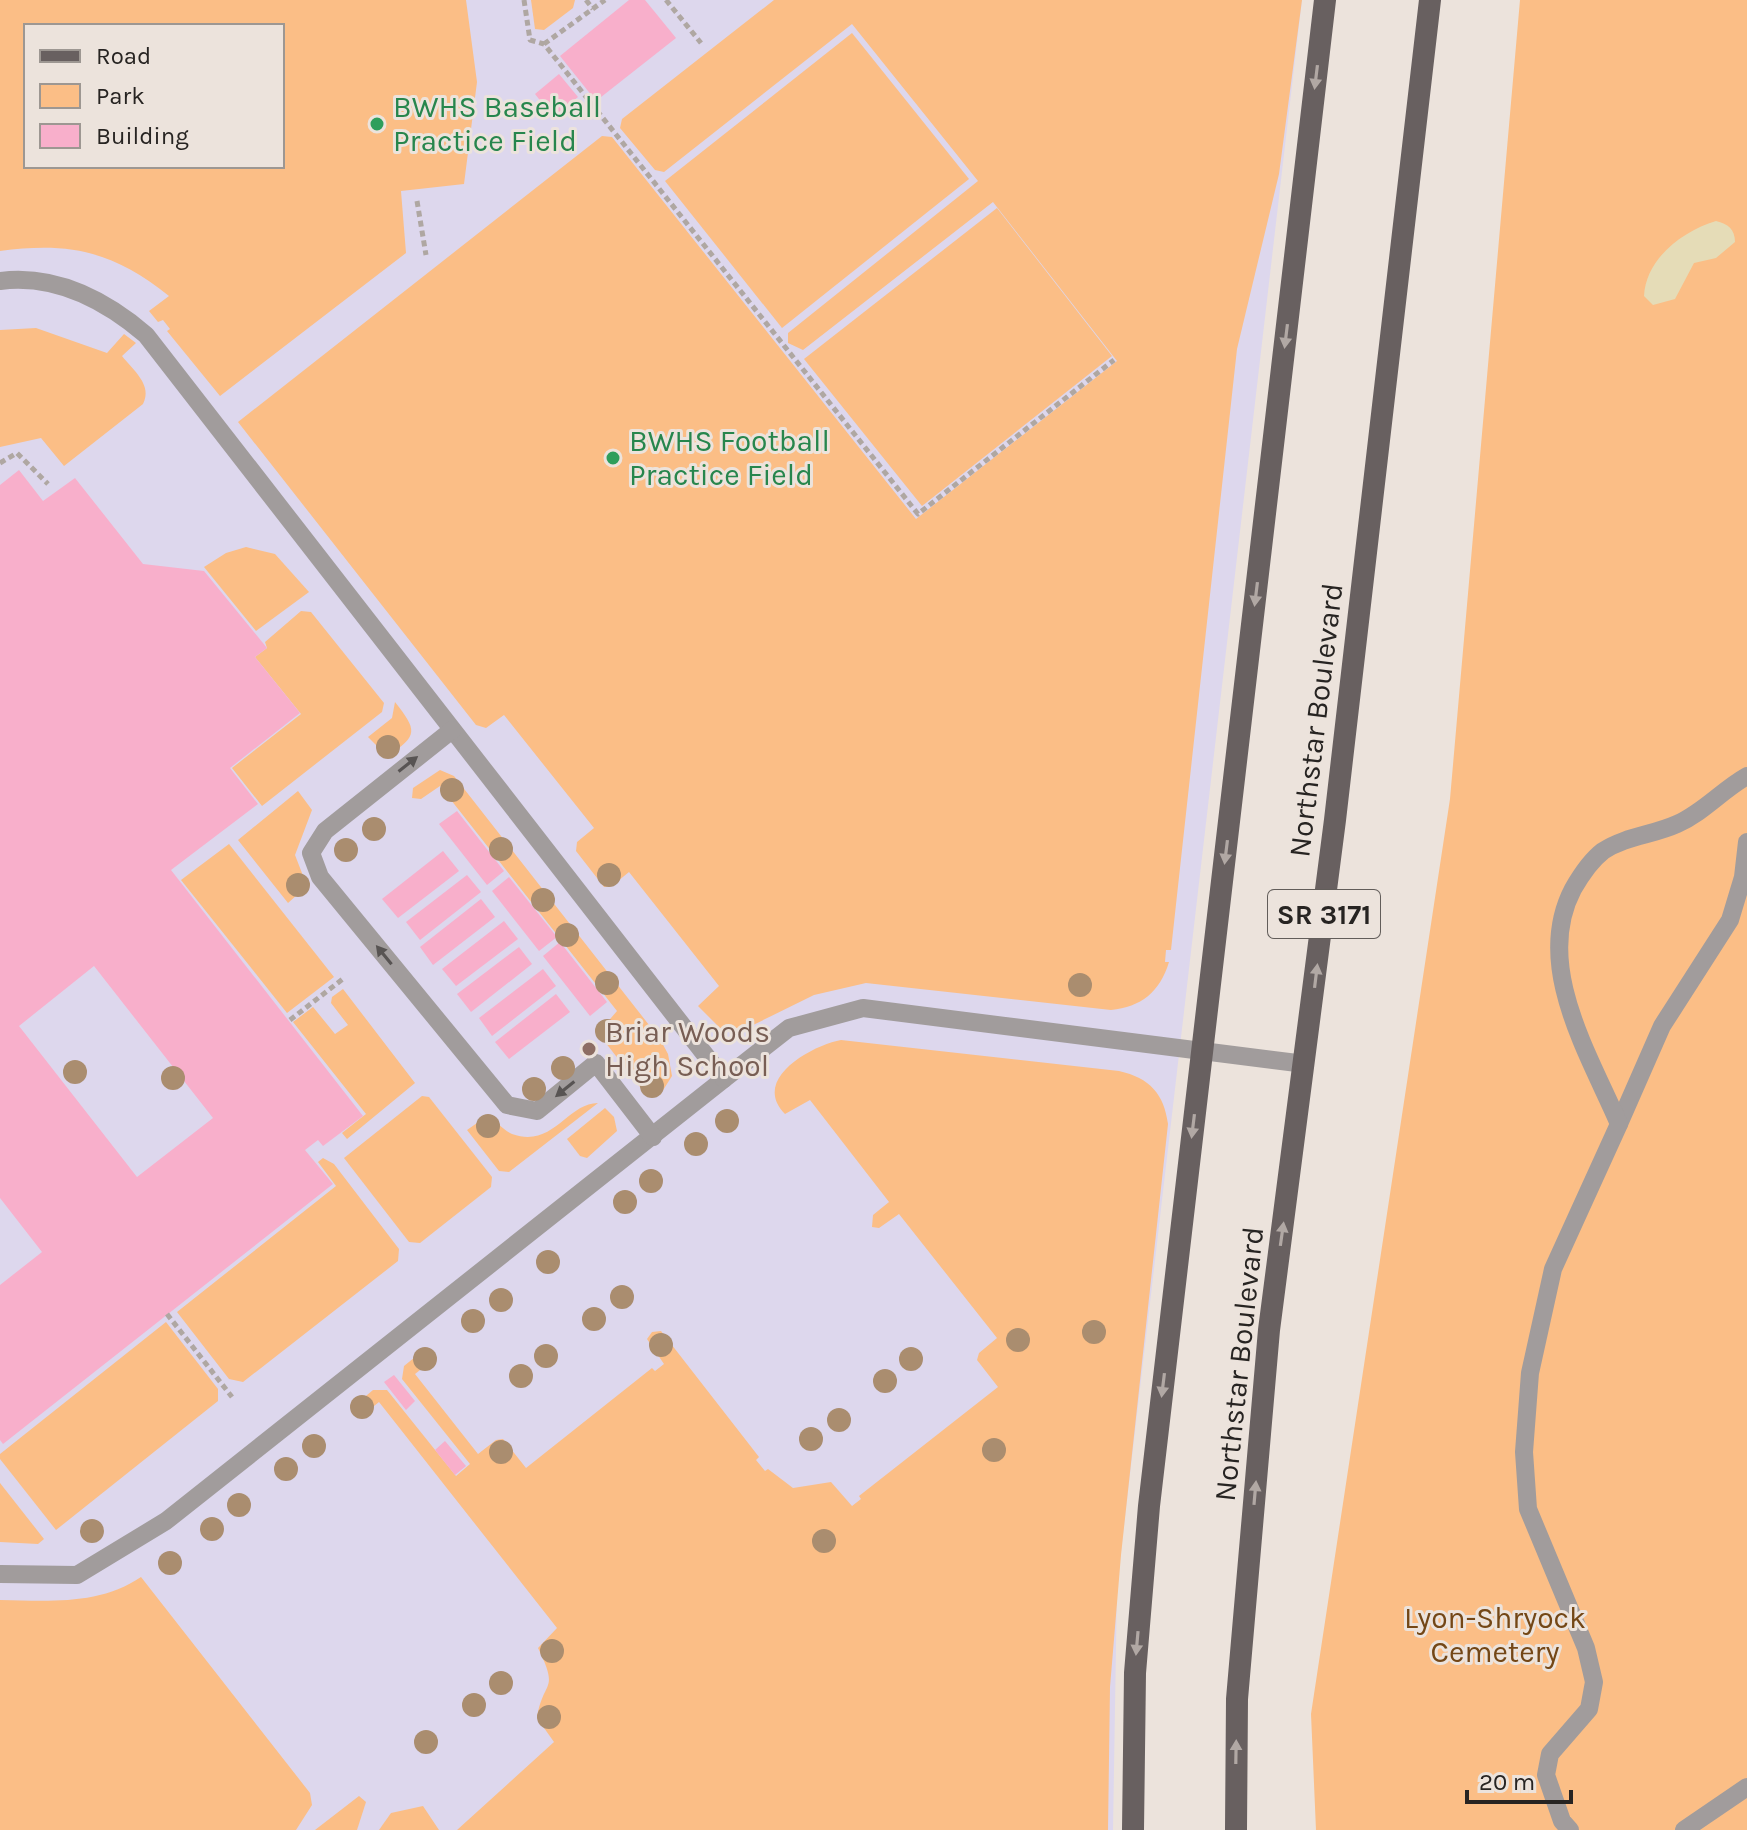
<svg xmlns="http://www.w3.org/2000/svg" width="1747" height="1830" viewBox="0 0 1747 1830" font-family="Karla,sans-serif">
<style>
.education{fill:#ddd7ed;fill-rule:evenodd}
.green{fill:#fbbe86;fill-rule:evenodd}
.sand{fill:#e5dcb7}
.building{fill:#f8afcb;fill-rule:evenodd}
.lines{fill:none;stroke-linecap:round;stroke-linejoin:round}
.path{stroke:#afa7a2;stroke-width:5;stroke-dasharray:6 4;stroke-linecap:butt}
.service{stroke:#a19c9c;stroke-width:18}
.primary{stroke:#686060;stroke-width:22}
.tree{fill:#aa8d6f}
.oneway{fill:#b1a8a4}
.oneway2{fill:#585453}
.leisure-dot{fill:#2e9e5b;stroke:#ece3dc;stroke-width:3}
.education-dot{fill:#8d6e63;stroke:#ece3dc;stroke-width:3}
.labels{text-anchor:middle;stroke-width:6;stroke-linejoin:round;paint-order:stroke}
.shield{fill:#ece3dc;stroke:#625d5a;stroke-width:2}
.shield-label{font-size:28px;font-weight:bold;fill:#272422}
.leisure-label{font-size:30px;fill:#27864d;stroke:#ece3dc;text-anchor:start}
.street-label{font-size:30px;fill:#272422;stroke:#ece3dc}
.education-label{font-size:30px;fill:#785e54;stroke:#ece3dc;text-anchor:start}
.park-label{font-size:30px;fill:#744716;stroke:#ece3dc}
</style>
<rect width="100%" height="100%" fill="#ece3dc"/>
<path class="education" d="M 0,0 L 1302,0 L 1117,1586 L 1113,1830 L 0,1830 ZM 26,26 L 282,26 L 282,166 L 26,166 Z"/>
<g class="green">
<path d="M 0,0 L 466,0 L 477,82 L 464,184 L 401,191 L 406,253 L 220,396 L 167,331 L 170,329 L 163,320 L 158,322 L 149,311 L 169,296 C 113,251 70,242 0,251 ZM 26,26 L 282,26 L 282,166 L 26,166 Z"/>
<path d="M 531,0 L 575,0 L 573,8 L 544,30 L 535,29 Z"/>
<path d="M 774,0 L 1302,0 L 1279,174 L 1237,349 L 1171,950 L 1166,950 L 1165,962 L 1169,962 C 1160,992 1141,1007 1111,1010 L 866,983 L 814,995 L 747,1028 L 720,1028 L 698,1006 L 719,986 L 629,872 L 612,886 L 604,887 L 576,851 L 577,842 L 594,828 L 504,715 L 486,728 L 476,725 L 238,422 L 602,136 L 612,137 L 916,519 L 1117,361 L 993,202 L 803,350 L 788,343 L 788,333 L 978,181 L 852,24 L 664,172 L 655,170 L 620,128 L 622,119 Z"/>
<path d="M 1520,0 L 1747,0 L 1747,1830 L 1316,1830 L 1311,1714 L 1450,799 Z"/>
<path d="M 852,33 L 969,179 L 782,328 L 665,181 Z"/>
<path d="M 997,208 L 1112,356 L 922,506 L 804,359 Z"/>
<path d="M 36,328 L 107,353 L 124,334 L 136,343 L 122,356 C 133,370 153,385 143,404 L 64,466 L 41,438 L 0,447 L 0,330 Z"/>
<path d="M 246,547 L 275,554 L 309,592 L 256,631 L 204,567 L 226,553 Z"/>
<path d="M 301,611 L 311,612 L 384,703 L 382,712 L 262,806 L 232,768 L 301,714 L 255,657 L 267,648 L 265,642 Z"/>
<path d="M 395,702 C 417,730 419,736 387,756 L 368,737 L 392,718 Z"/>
<path d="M 440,770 L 454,776 L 660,1039 L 668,1054 L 672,1076 L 660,1095 L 644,1092 L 598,1033 L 617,1011 L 440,786 L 421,799 L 412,798 L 413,788 Z"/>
<path d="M 298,791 L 312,810 L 295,855 L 307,886 L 288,903 L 238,840 Z"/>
<path d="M 229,844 L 334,977 L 287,1013 L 181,880 Z"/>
<path d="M 343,989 L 415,1083 L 347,1139 L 342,1133 L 366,1114 L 293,1022 L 313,1007 L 335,1034 L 348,1025 L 331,1003 L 332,997 Z"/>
<path d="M 841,1040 L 1119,1071 C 1150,1078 1164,1094 1168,1124 L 1121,1555 L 1110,1687 L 1108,1830 L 457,1830 L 554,1742 L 537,1718 C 543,1679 560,1693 538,1648 L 557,1628 L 379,1402 L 364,1414 L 354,1414 L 354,1406 L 373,1390 L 387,1390 L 456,1476 L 470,1464 L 402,1379 L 404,1366 L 425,1349 L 433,1351 L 434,1359 L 415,1374 L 478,1454 L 496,1440 L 503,1439 L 526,1468 L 652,1368 L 655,1371 L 664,1364 L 647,1339 L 652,1332 L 661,1331 L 759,1457 L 756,1460 L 765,1471 L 768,1469 L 793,1488 L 831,1482 L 852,1506 L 861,1499 L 859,1496 L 998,1387 L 977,1360 L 979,1353 L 997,1338 L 899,1214 L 879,1228 L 872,1227 L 873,1215 L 889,1202 L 810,1100 L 785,1114 C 750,1079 813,1045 841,1040 Z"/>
<path d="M 422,1096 L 429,1097 L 492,1177 L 491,1187 L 420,1243 L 409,1242 L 344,1158 Z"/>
<path d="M 598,1103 L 509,1172 L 499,1171 L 467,1130 L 487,1116 C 496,1120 503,1130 512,1134 C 553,1149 567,1103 598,1103 Z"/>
<path d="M 605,1108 L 614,1117 L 617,1131 L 587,1158 L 580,1156 L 567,1139 Z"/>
<path d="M 323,1158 L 334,1164 L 399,1249 L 398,1261 L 243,1382 L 229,1379 L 177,1312 L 336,1186 L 318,1162 Z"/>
<path d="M 166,1322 L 218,1389 L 218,1401 L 56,1530 L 0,1459 L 0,1454 Z"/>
<path d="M 0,1483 L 44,1539 L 38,1544 L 0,1542 Z"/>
<path d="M 141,1577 L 310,1793 L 312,1805 L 296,1830 L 0,1830 L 0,1600 C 51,1601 100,1605 141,1577 Z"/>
<path d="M 359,1796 L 366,1802 L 357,1830 L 315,1830 Z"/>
<path d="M 423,1806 L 439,1830 L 379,1830 L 391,1813 Z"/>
</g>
<path class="sand" d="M 1716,221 C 1728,224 1735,229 1735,242 L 1716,258 L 1694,263 L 1675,299 L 1653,305 L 1644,296 C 1646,258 1683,231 1716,221 Z"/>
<g class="building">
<path d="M 629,0 L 645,0 L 676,38 L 596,101 L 560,56 Z"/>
<path d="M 559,74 L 578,97 L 553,117 L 535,94 Z"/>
<path d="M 19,470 L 43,501 L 75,478 L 143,564 L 204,571 L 267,648 L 255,657 L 300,713 L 230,768 L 258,804 L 171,870 L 363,1116 L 323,1146 L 318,1140 L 305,1150 L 333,1184 L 3,1444 L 0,1440 L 0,1285 L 42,1252 L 0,1198 L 0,485 ZM 94,966 L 213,1118 L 137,1177 L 19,1026 Z"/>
<path d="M 457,811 L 504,871 L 487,885 L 439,824 Z"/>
<path d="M 443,851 L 459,871 L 398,918 L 382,899 Z"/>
<path d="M 467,875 L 481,892 L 420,940 L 406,922 Z"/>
<path d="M 509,877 L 557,937 L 539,951 L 492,891 Z"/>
<path d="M 481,899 L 495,917 L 433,965 L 420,947 Z"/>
<path d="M 504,921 L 518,939 L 456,986 L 442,969 Z"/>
<path d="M 560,942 L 607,1002 L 590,1016 L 543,956 Z"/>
<path d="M 519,947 L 532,964 L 471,1012 L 457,994 Z"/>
<path d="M 543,969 L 556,986 L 492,1036 L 479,1018 Z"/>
<path d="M 556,994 L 570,1012 L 509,1059 L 495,1042 Z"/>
<path d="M 394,1375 L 415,1401 L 406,1410 L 384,1382 Z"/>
<path d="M 445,1441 L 466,1466 L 455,1475 L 435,1450 Z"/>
</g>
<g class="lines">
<g class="path">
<path d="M 524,0 L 530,40 L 544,44 L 918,514 L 1114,360"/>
<path d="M 586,0 L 593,9"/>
<path d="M 666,0 L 701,43"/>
<path d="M 544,44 L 605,0"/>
<path d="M 417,201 L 426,255"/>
<path d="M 0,463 L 17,453 L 48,484"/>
<path d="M 290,1020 L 344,978"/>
<path d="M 167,1314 L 232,1397"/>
</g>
<g class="service">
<path d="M 0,281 C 55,274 105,300 146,335 L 724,1079 L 166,1521 L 77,1575 L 0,1574"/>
<path d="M 452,730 L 325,831 L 311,853 L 320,877 L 507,1105 L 537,1111 L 596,1063 L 653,1137"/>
<path d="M 724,1079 L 789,1028 L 863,1008 L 1305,1064"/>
<path d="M 1619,1124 L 1662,1026 L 1730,920 L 1743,877 L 1747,842"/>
<path d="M 1570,1830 L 1562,1821 L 1546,1775 L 1550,1754 L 1589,1709 L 1594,1682 L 1586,1648 L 1528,1509 L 1524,1452 L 1530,1373 L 1553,1269 L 1619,1124 C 1589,1054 1533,965 1573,889 C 1581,875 1590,861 1603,851 C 1626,836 1653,835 1677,824 C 1704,812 1722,790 1747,776"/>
<path d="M 1684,1830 L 1747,1787"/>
</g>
<g class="primary">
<path d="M 1133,1830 L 1135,1673 L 1149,1506 L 1325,0"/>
<path d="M 1236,1830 L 1237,1699 L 1269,1330 L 1335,820 L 1430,0"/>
</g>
</g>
<g class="tree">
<circle cx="388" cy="747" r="12"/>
<circle cx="452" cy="790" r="12"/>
<circle cx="374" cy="829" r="12"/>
<circle cx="501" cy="849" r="12"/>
<circle cx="346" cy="850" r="12"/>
<circle cx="609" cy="875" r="12"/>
<circle cx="298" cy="885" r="12"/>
<circle cx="543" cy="900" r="12"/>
<circle cx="567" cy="935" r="12"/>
<circle cx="607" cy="983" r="12"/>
<circle cx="1080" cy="985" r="12"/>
<circle cx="607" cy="1031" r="12"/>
<circle cx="563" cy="1068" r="12"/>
<circle cx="75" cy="1072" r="12"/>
<circle cx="173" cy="1078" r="12"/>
<circle cx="652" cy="1086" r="12"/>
<circle cx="534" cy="1089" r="12"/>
<circle cx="727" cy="1121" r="12"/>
<circle cx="488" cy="1126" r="12"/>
<circle cx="696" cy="1144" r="12"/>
<circle cx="651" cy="1181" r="12"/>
<circle cx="625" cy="1202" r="12"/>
<circle cx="548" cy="1262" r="12"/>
<circle cx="622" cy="1297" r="12"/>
<circle cx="501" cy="1300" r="12"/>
<circle cx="594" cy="1319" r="12"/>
<circle cx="473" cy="1321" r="12"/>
<circle cx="1094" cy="1332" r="12"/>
<circle cx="1018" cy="1340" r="12"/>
<circle cx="661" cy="1345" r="12"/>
<circle cx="546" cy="1356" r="12"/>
<circle cx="425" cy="1359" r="12"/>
<circle cx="911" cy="1359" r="12"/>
<circle cx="521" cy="1376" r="12"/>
<circle cx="885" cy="1381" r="12"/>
<circle cx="362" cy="1407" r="12"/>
<circle cx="839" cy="1420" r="12"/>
<circle cx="811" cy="1439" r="12"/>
<circle cx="314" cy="1446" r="12"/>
<circle cx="994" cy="1450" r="12"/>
<circle cx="501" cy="1452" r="12"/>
<circle cx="286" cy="1469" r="12"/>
<circle cx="239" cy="1505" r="12"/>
<circle cx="212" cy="1529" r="12"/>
<circle cx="92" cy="1531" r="12"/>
<circle cx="824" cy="1541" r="12"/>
<circle cx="170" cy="1563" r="12"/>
<circle cx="552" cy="1651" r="12"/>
<circle cx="501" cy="1683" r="12"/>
<circle cx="474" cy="1705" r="12"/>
<circle cx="549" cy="1717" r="12"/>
<circle cx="426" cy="1742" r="12"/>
</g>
<defs><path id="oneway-solid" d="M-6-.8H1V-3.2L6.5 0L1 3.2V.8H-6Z" transform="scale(2)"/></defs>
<g class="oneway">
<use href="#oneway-solid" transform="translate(1316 77) rotate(97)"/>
<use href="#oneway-solid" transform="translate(1286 336) rotate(97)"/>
<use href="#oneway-solid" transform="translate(1256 594) rotate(97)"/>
<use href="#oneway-solid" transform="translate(1226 852) rotate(97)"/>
<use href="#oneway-solid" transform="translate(1316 976) rotate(-83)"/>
<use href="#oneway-solid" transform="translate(1193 1126) rotate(97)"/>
<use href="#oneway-solid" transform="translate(1282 1234) rotate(-82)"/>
<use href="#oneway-solid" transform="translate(1163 1385) rotate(97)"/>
<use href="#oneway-solid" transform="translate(1255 1493) rotate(-85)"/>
<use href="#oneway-solid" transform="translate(1137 1643) rotate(95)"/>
<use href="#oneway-solid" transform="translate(1236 1752) rotate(-89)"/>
</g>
<g class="oneway2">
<use href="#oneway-solid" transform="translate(408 764) rotate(-38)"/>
<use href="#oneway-solid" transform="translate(384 955) rotate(-129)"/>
<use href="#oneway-solid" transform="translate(565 1089) rotate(141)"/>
</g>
<g class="leisure-dot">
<circle cx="377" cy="124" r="8"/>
<circle cx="613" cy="458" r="8"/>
</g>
<circle class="education-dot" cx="589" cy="1049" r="8"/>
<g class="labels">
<rect class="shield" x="1268" y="890" width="112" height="48" rx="6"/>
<g class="shield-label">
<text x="1324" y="924">SR 3171</text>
</g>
<g class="leisure-label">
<text x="393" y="117">BWHS Baseball<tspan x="393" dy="34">Practice Field</tspan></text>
<text x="629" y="451">BWHS Football<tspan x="629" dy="34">Practice Field</tspan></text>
</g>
<g class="street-label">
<text transform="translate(1316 720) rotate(-83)" y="10">Northstar Boulevard</text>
<text transform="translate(1239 1364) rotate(-84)" y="10">Northstar Boulevard</text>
</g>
<g class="education-label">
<text x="605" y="1042">Briar Woods<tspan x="605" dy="34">High School</tspan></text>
</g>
<g class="park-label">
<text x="1495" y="1628">Lyon-Shryock<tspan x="1495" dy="34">Cemetery</tspan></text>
</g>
</g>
<rect x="24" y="24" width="260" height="144" fill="#ece3dc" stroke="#9d9792" stroke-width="2"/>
<rect x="40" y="50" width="40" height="12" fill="#686060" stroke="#9d9792" stroke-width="2"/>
<text x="96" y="64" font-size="24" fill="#272422">Road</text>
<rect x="40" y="84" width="40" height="24" fill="#fbbe86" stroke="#9d9792" stroke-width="2"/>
<text x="96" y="104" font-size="24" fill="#272422">Park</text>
<rect x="40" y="124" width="40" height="24" fill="#f8afcb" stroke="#9d9792" stroke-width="2"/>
<text x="96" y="144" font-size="24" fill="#272422">Building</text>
<path d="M1467 1790v12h104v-12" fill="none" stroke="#272422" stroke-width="4"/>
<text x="1479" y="1790" font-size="24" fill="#272422" stroke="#ece3dc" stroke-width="6" paint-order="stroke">20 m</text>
</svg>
